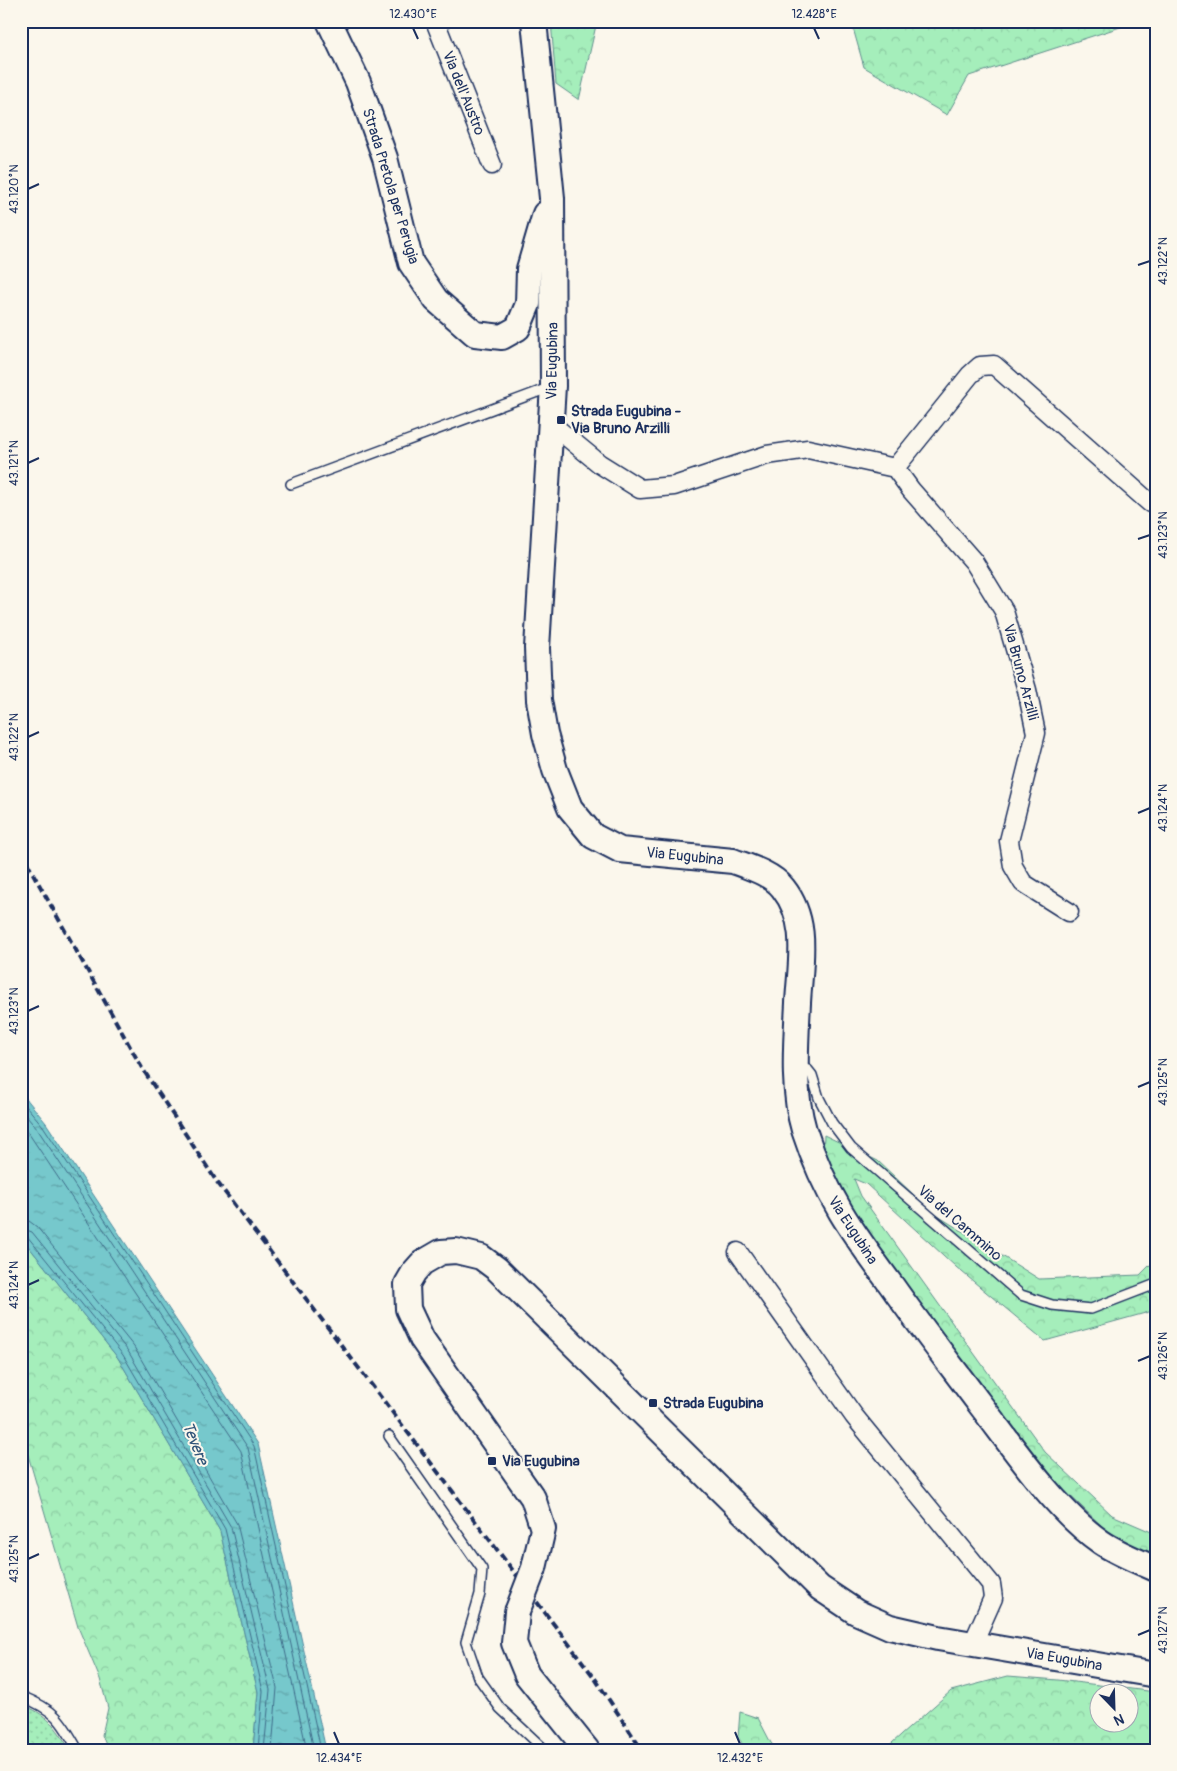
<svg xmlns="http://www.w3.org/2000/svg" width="1177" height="1771" viewBox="0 0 1177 1771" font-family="Pangolin,sans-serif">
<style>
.grass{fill:url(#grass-dots);stroke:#608e8c}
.forest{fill:url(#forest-crowns);stroke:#608e8c;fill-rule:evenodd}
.water{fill:url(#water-ripples);stroke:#528ba0}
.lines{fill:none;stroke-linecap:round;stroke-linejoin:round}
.shore{stroke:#3f6c8a;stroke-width:1}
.lane-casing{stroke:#1b2f5e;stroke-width:12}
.street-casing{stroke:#1b2f5e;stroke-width:21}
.secondary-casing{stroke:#1b2f5e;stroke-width:28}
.lane{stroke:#fbf7ec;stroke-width:9}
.street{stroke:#fbf7ec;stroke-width:18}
.secondary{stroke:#fbf7ec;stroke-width:24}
.rail{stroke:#1b2f5e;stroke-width:4;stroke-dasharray:8 4;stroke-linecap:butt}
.secondary-bridge-casing{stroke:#1b2f5e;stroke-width:28;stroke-linecap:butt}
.secondary-bridge{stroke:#fbf7ec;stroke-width:24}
.ticks{fill:none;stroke:#1b2f5e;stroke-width:2}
.poi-dot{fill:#1b2f5e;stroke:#fbf7ec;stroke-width:2}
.labels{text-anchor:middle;stroke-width:4;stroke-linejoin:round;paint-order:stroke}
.street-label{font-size:15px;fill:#1b2f5e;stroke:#fbf7ec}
.poi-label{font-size:15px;font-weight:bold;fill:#1b2f5e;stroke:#fbf7ec;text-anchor:start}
.water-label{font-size:16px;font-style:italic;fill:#32557a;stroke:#fbf7ec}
.neatline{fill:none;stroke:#1b2f5e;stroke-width:2}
.ticks-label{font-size:12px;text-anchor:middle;fill:#1b2f5e}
</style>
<defs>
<pattern id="grass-dots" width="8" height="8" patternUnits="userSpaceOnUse" patternTransform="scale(1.25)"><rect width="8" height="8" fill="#a5eebb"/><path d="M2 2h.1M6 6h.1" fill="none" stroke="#8dcca3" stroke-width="1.8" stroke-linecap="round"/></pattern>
<pattern id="forest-crowns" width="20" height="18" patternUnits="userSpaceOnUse" patternTransform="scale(1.25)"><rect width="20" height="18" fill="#a5eebb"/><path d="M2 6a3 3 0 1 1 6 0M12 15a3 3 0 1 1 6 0" fill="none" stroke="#8dcca3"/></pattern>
<pattern id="water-ripples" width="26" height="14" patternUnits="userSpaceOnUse" patternTransform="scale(1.25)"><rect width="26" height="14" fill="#76c8cc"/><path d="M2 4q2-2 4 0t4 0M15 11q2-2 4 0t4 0" fill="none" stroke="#60a3a9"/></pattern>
</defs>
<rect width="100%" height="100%" fill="#fbf7ec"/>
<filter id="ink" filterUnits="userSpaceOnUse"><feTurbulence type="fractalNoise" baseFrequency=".02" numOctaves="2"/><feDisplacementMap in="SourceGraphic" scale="10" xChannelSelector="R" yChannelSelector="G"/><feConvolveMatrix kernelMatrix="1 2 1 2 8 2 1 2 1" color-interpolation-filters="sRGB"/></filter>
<g filter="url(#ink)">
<path class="grass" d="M 21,1704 C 48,1715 55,1725 70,1750 L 24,1750 L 21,1747 Z"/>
<g class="forest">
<path d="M 551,21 L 597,21 L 579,100 L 556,84 Z"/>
<path d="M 851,21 L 1139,21 L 969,76 L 947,115 L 864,67 Z"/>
<path d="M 824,1135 L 878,1161 L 933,1213 L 1039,1279 L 1140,1275 L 1156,1259 L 1156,1310 L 1045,1341 L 956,1267 L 866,1184 L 854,1179 L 861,1196 L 1045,1452 L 1112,1515 L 1156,1534 L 1156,1558 L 1128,1551 L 1037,1464 L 860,1235 L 823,1154 Z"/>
<path d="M 21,1237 L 118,1358 L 220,1531 L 258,1692 L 253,1750 L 108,1750 L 102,1735 L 108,1708 L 100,1679 L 78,1627 L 21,1431 Z"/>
<path d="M 1008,1676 L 1058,1680 L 1156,1692 L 1156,1750 L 884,1750 L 951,1691 ZM 1100,1694 L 1130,1694 L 1130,1724 L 1100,1724 Z"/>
<path d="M 740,1712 L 758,1718 L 771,1743 L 778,1750 L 746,1750 L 738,1737 Z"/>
</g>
<path class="water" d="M 21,1092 L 46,1123 L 258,1444 L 326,1750 L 253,1750 L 258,1692 L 220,1531 L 118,1358 L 21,1237 Z"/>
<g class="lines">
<g class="shore">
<path d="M 21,1100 L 43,1126 L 254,1446 L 321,1750"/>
<path d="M 21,1110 L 38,1130 L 248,1448 L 314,1750"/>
<path d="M 21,1122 L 241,1451 L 307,1750"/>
<path d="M 21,1220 L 29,1221 L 37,1227 L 134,1347 L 237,1524 L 277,1688 L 272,1750"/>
<path d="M 21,1228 L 32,1232 L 128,1351 L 231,1527 L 270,1690 L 264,1750"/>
<path d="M 21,1234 L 27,1236 L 123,1355 L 225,1529 L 263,1691 L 258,1750"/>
</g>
<defs>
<g id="lane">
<path d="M 291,484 L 551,387"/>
<path d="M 797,1066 L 808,1070 L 812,1075 L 819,1098 L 832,1123 L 851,1148 L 1021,1295 L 1052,1305 L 1091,1309 L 1156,1284"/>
<path d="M 389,1436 L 482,1569 L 480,1594 L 466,1642 L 478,1677 L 500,1708 L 545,1750"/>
<path d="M 21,1696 C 55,1710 61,1719 78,1750"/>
</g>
<g id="street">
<path d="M 435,21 L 492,165"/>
<path d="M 550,423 L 600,464 L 640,489 L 674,486 L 767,455 L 808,449 L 895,468 L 911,490 L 974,562 L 1004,611 L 1027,690 L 1036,733 L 1009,841 L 1013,866 L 1023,883 L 1069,912"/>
<path d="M 895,468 L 970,375 L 980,366 L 994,365 L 1150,503"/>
<path d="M 738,1252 L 854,1416 L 991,1584 L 993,1598 L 973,1643"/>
</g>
<g id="secondary">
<path d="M 329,21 L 358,82 L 385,158 L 411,263 L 436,300 L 475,334 L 502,337 L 518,328 L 528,304 L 529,269 L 545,214"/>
<path d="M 534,21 L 552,198 L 553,386 L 537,648 L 539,700 L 545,734 L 555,770 L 570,808 L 593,836 L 620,850 L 733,861 C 749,867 772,874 783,888 C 810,922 800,963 798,1003 C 796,1044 792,1090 804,1130 C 825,1195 852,1232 892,1286 C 920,1326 950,1364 979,1403 C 1013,1447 1055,1510 1101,1542 C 1117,1553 1137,1561 1156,1569"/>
<path d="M 534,1568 L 543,1529 L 533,1498 L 422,1339 L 408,1309 L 407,1284 L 414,1272 L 422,1263 L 441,1252 L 456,1251 L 481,1257 L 497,1269 L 820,1588 L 856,1612 L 890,1627 L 938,1638 L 1156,1675"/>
<path d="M 517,1612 L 514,1643 L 527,1675 L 587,1750"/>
</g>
</defs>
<use href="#lane" class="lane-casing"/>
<use href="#street" class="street-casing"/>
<use href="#secondary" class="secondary-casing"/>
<use href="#lane" class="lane"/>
<use href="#street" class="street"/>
<use href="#secondary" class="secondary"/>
<path class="rail" d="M 21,852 L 142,1068 L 217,1182 L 594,1677 L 642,1750"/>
<defs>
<path id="secondary-bridge" d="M 517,1612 L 534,1568"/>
</defs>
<use href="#secondary-bridge" class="secondary-bridge-casing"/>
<use href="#secondary-bridge" class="secondary-bridge"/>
</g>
</g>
<path class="ticks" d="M 413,28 L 418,39M 814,28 L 819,39M 28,189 L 39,184M 1138,265 L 1150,261M 28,463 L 39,458M 1138,539 L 1150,535M 28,737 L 39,732M 1138,813 L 1150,808M 28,1011 L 39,1006M 1138,1087 L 1150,1082M 28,1285 L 39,1280M 1138,1361 L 1150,1356M 28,1559 L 39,1554M 1138,1635 L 1150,1630M 334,1732 L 339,1744M 735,1732 L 740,1744"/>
<g class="poi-dot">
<rect x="556" y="415" width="10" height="10" rx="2.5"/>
<rect x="648" y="1398" width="10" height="10" rx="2.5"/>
<rect x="487" y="1456" width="10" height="10" rx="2.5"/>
</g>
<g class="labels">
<g class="street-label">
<text transform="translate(464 93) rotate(68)" y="5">Via dell'Austro</text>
<text transform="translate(391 186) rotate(73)" y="5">Strada Pretola per Perugia</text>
<text transform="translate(552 361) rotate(-89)" y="5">Via Eugubina</text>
<text transform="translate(1021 672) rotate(75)" y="5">Via Bruno Arzilli</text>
<text transform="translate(685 856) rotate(6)" y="5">Via Eugubina</text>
<text transform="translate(960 1223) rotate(41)" y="5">Via del Cammino</text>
<text transform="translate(853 1230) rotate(57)" y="5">Via Eugubina</text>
<text transform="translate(1064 1659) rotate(10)" y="5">Via Eugubina</text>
</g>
<g class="poi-label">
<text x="571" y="416">Strada Eugubina -<tspan x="571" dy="17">Via Bruno Arzilli</tspan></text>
<text x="663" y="1408">Strada Eugubina</text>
<text x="502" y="1466">Via Eugubina</text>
</g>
<g class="water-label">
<text transform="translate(196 1443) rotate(68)" y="6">Tevere</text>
</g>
</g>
<rect width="1177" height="1771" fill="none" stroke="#fbf7ec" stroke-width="55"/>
<g transform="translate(1114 1708) rotate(157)"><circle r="24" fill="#fbf7ec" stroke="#a1a7b3"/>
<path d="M0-4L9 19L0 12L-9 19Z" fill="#1b2f5e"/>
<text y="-8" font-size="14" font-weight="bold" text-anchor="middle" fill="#1b2f5e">N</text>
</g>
<rect x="28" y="28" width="1122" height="1716" class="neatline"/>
<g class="ticks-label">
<text x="413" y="18">12.430°E</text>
<text x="814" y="18">12.428°E</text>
<text transform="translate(14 189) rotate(-90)" y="4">43.120°N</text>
<text transform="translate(1163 261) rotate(-90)" y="4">43.122°N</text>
<text transform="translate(14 463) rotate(-90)" y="4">43.121°N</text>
<text transform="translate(1163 535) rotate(-90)" y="4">43.123°N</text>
<text transform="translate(14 737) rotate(-90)" y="4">43.122°N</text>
<text transform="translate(1163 808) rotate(-90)" y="4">43.124°N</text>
<text transform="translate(14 1011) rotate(-90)" y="4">43.123°N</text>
<text transform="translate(1163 1082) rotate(-90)" y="4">43.125°N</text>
<text transform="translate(14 1285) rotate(-90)" y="4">43.124°N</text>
<text transform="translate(1163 1356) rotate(-90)" y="4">43.126°N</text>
<text transform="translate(14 1559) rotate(-90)" y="4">43.125°N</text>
<text transform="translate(1163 1630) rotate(-90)" y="4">43.127°N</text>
<text x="339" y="1762">12.434°E</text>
<text x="740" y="1762">12.432°E</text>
</g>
</svg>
